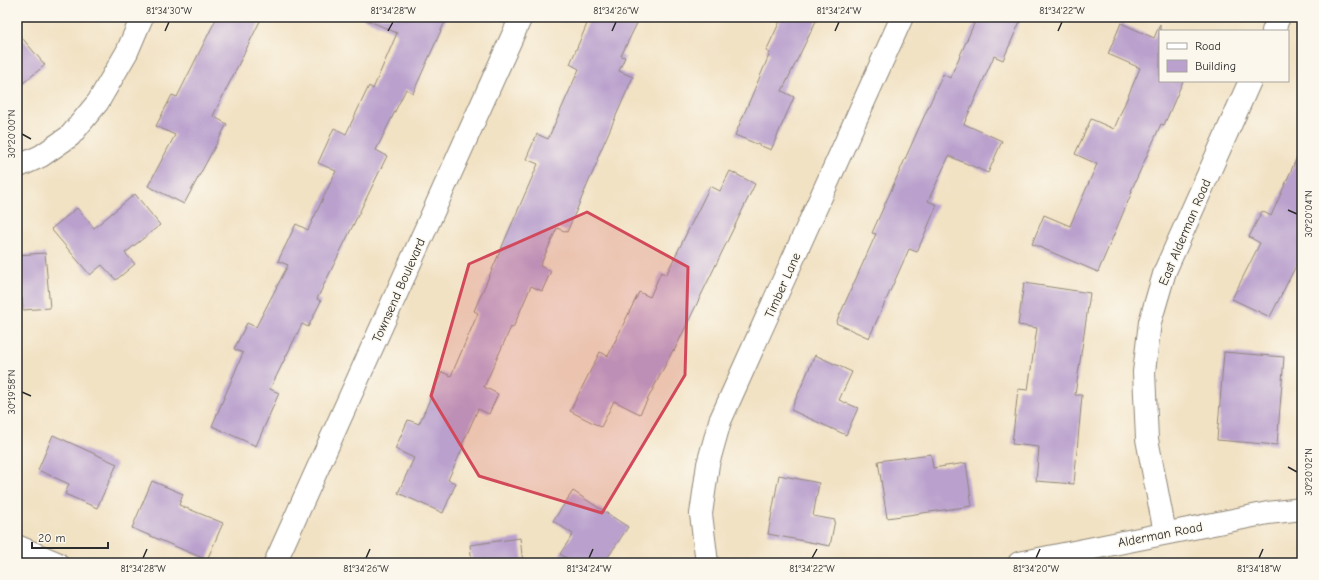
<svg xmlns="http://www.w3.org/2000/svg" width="1319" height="580" viewBox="0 0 1319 580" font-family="'Comic Neue',sans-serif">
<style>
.building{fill:#baa0cd}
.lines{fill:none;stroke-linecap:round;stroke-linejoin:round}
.minor-casing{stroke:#8e8678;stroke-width:24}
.tertiary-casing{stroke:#8e8678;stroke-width:24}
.minor{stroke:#fff;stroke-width:22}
.tertiary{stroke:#fff;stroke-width:22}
.marked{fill:#d1495b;fill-opacity:0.2;stroke:#d1495b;stroke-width:3;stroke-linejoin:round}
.ticks{fill:none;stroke:#2b2b2b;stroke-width:1.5}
.labels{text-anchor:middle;stroke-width:3;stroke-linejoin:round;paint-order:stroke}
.street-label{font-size:13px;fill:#2b2b2b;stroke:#fbf7ec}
.neatline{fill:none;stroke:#2b2b2b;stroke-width:1.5}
.ticks-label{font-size:10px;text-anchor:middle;fill:#2b2b2b}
</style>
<rect width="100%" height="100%" fill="#fbf7ec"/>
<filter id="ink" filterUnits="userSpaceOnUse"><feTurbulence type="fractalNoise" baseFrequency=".025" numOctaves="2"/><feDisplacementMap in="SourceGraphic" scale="8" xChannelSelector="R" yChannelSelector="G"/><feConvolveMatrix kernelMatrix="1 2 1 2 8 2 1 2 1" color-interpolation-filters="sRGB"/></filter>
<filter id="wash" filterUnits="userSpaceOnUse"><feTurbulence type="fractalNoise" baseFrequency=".012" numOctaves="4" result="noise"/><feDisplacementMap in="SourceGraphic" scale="16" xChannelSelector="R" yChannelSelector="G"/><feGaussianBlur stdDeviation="0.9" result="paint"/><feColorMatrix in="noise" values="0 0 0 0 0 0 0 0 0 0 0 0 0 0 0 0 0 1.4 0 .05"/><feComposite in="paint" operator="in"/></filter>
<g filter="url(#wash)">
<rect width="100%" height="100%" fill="#f2e2c4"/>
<g id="blocks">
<g class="building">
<path d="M 217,17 L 262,17 L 213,116 L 227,124 L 184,204 L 148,186 L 175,135 L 156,126 L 172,95 L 177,97 Z"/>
<path d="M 360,17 L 447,17 L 413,93 L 406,89 L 376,150 L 387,156 L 317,299 L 321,301 L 308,327 L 302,324 L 270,389 L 279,393 L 256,446 L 212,426 L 243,353 L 234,349 L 247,323 L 256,327 L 288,265 L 278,261 L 296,224 L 308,230 L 336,171 L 318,163 L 334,128 L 346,134 L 369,86 L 373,89 L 397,33 Z"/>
<path d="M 590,17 L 640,17 L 621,56 L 625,57 L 619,71 L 633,77 L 597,159 L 598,160 L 567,232 L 557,228 L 540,266 L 551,271 L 542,291 L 531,286 L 513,328 L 511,327 L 484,387 L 498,394 L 489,414 L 478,409 L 462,445 L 464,445 L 448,480 L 456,483 L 443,513 L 398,493 L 414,458 L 395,449 L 408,420 L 419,424 L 442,372 L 451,376 L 478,313 L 474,311 L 538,164 L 526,159 L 537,134 L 548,139 L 579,69 L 570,64 Z"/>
<path d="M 782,17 L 818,17 L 782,91 L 794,97 L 771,150 L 735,135 L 770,53 L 766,51 Z"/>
<path d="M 977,17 L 1022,17 L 1003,60 L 994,56 L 964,124 L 1002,141 L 988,173 L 949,156 L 928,201 L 937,205 L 917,252 L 909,249 L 869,338 L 836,323 L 876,234 L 872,233 L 943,74 L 950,78 Z"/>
<path d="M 1121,23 L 1154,38 L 1160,24 L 1160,81 L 1183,81 L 1164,125 L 1161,124 L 1131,191 L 1132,192 L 1098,272 L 1032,244 L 1044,215 L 1070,226 L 1097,164 L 1075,154 L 1091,119 L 1114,129 L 1140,68 L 1108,54 Z"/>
<path d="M 17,32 L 45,65 L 17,88 Z"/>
<path d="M 1302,146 L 1302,254 L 1270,317 L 1232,299 L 1260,243 L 1249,237 L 1262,211 L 1271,216 Z"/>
<path d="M 730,171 L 755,184 L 674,351 L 673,350 L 640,414 L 614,401 L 601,427 L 570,411 L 600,352 L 608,356 L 639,292 L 650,297 L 661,272 L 666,275 L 710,186 L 720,191 Z"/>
<path d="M 135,194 L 160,225 L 125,253 L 135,264 L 116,280 L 102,265 L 90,275 L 51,229 L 77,208 L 94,228 Z"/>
<path d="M 45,253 L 50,308 L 23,310 L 22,298 L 17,299 L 17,255 Z"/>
<path d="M 1024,283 L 1090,293 L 1075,395 L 1082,395 L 1074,484 L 1036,481 L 1039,447 L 1012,444 L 1018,389 L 1028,390 L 1037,328 L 1018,325 Z"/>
<path d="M 1224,352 L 1284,357 L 1277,445 L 1217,440 Z"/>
<path d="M 815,355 L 852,372 L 839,400 L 858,408 L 846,435 L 791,410 Z"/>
<path d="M 53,435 L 117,464 L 97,508 L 65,494 L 69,484 L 38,470 Z"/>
<path d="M 931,454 L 933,468 L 966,463 L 972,506 L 887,518 L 878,461 Z"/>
<path d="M 779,475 L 819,483 L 813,516 L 835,520 L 830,546 L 768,534 Z"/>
<path d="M 152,481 L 183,494 L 179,505 L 223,523 L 207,560 L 132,528 Z"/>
<path d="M 573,491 L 628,527 L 604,563 L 574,563 L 560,554 L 573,534 L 553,521 Z"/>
<path d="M 520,538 L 523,563 L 472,563 L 470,545 Z"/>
</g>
</g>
</g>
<g filter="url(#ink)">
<use href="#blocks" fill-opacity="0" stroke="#8e8678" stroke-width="1"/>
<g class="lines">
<defs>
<g id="minor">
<path d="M 1273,31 L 1279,17"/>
<path d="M 17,167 L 41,156 L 70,136 L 98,102 L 127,52 L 142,17"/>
<path d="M 1165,533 L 1147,439 L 1144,372 L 1150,322 L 1165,271 L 1250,81"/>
<path d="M 17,546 L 57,563"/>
<path d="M 707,563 L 701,514 L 708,464 L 720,421 L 902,17"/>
<path d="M 1019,563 L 1268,513 L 1302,509"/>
</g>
<path id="tertiary" d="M 275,563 L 521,17"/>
</defs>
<use href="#minor" class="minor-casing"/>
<use href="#tertiary" class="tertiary-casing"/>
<use href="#minor" class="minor"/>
<use href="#tertiary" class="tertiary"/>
</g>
</g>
<path class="marked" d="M 587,212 L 688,267 L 685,375 L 602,513 L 479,476 L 431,396 L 469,264 Z"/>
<path class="ticks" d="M 165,31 L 169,22M 388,31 L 393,22M 612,31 L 616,22M 835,31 L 839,22M 1058,31 L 1062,22M 22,134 L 31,139M 1288,210 L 1297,214M 22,392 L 31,396M 1288,467 L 1297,472M 143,558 L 147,549M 366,558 L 370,549M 589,558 L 593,549M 812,558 L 817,549M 1036,558 L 1040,549M 1259,558 L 1263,549"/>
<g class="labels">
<g class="street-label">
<text transform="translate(1184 232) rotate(-67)" y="5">East Alderman Road</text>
<text transform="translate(782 285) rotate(-66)" y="5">Timber Lane</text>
<text transform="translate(398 290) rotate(-66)" y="5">Townsend Boulevard</text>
<text transform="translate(1160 534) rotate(-11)" y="5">Alderman Road</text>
</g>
</g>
<rect width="1319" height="580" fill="none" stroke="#fbf7ec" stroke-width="44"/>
<rect x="1159" y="30" width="130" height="52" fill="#fbf7ec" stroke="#a8a59f"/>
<rect x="1167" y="43" width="20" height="6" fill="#ffffff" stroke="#a8a59f"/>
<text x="1195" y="50" font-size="12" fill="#2b2b2b">Road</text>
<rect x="1167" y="60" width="20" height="12" fill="#baa0cd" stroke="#a8a59f"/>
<text x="1195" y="70" font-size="12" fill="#2b2b2b">Building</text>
<path d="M32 542v6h76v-6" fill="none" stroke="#2b2b2b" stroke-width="2"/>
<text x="38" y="542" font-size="12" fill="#2b2b2b" stroke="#fbf7ec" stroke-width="3" paint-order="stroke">20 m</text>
<rect x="22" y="22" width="1275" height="536" class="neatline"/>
<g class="ticks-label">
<text x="169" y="14">81°34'30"W</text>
<text x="393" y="14">81°34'28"W</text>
<text x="616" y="14">81°34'26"W</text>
<text x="839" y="14">81°34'24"W</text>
<text x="1062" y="14">81°34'22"W</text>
<text transform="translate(11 134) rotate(-90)" y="4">30°20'00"N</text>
<text transform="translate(1308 214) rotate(-90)" y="4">30°20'04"N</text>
<text transform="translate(11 392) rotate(-90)" y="4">30°19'58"N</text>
<text transform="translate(1308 472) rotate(-90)" y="4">30°20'02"N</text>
<text x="143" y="572">81°34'28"W</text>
<text x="366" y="572">81°34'26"W</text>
<text x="589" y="572">81°34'24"W</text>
<text x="812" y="572">81°34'22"W</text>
<text x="1036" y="572">81°34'20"W</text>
<text x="1259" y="572">81°34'18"W</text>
</g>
</svg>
